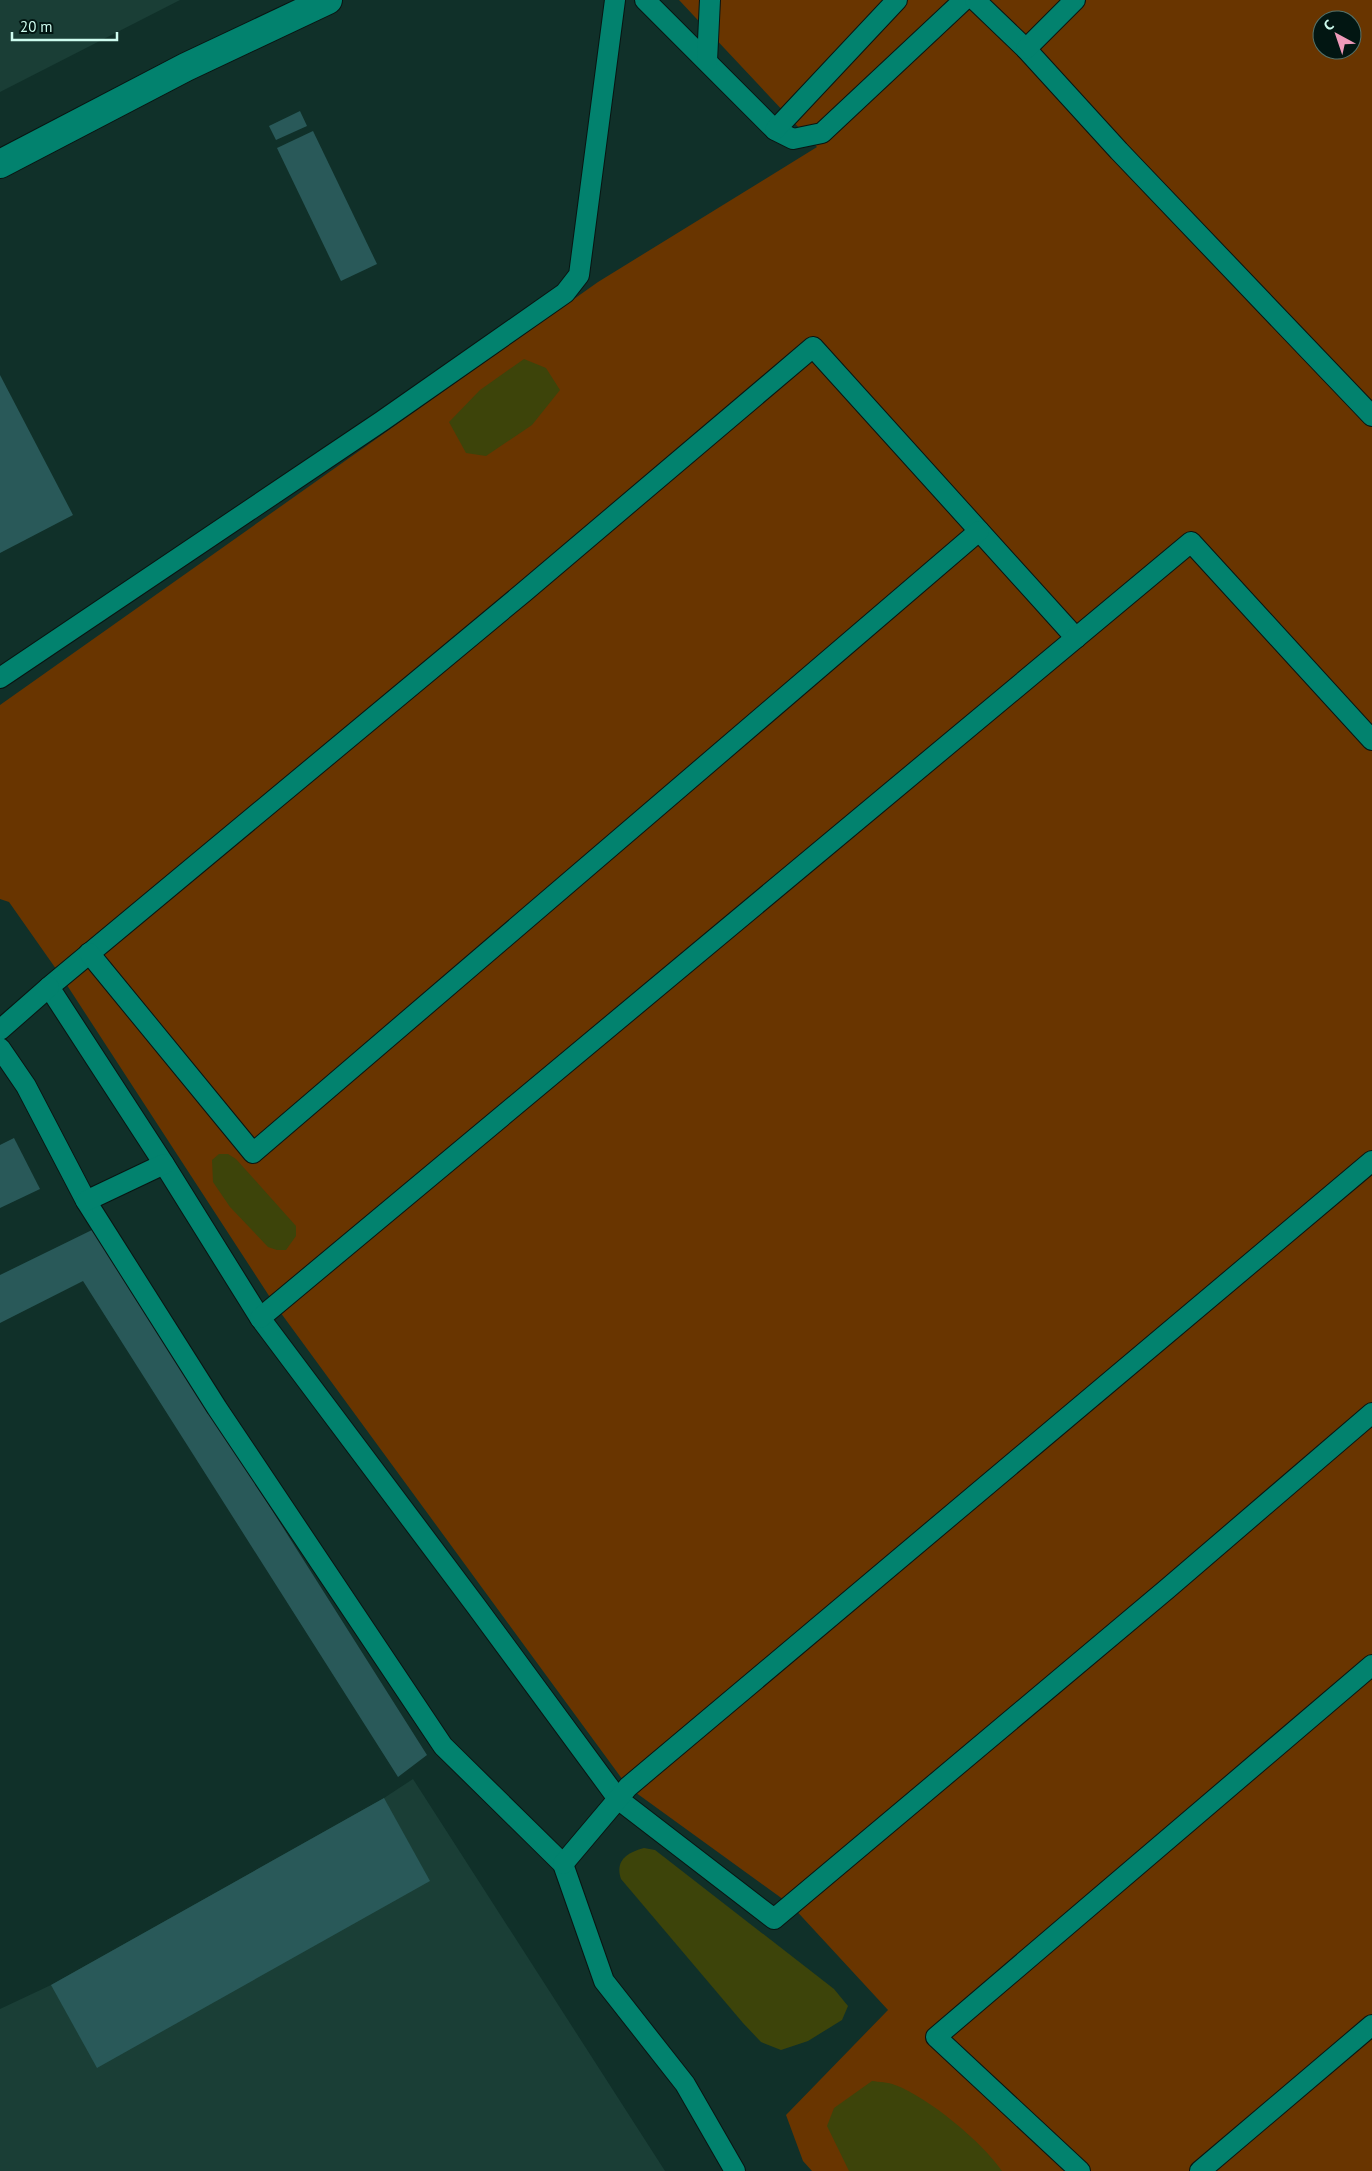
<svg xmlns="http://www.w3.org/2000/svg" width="1372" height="2171" viewBox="0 0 1372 2171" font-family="'PT Sans',sans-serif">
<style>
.built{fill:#1a3e36}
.green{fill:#693500;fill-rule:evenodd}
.water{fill:#3d440a}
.building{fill:#295959}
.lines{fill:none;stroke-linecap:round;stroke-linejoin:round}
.service-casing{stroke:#081512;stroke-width:22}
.minor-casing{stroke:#081512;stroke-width:30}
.service{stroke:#02826e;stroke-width:20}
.minor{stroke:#02826e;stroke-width:28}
</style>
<rect width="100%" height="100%" fill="#103029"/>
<g class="built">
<path d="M 0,0 L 180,0 L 0,92 Z"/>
<path d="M 413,1779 L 665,2171 L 0,2171 L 0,2009 L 51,1985 L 384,1798 Z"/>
</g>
<path class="green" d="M 679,0 L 1372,0 L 1372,2171 L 812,2171 L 803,2161 L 786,2115 L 888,2010 L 791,1905 L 628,1787 L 275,1305 L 61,976 L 9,902 L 0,899 L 0,705 L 598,282 L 817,147 ZM 1322,20 L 1352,20 L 1352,50 L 1322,50 Z"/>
<g class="water">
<path d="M 524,359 L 546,368 L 560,390 L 532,425 L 486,456 L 466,453 L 449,422 L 480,390 Z"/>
<path d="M 219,1154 L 228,1154 L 236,1159 L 296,1226 L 296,1236 L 286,1250 L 277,1250 L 268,1247 L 230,1207 L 213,1182 L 212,1160 Z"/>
<path d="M 644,1848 L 655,1850 L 834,1989 L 848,2006 L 842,2020 L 808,2041 L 781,2050 L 761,2042 L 743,2023 L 621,1879 C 615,1861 626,1853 644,1848 Z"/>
<path d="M 872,2081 C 879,2082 888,2082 895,2085 C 928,2097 982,2142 1002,2171 L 849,2171 L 827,2126 L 834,2108 Z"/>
</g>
<g class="building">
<path d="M 300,111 L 307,126 L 276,140 L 269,126 Z"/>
<path d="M 313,131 L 377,264 L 341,281 L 277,148 Z"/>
<path d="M 0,375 L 73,515 L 0,553 Z"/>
<path d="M 14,1138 L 40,1189 L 0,1208 L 0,1145 Z"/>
<path d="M 94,1229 L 427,1755 L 398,1777 L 83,1281 L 0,1323 L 0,1275 Z"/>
<path d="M 384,1798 L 430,1881 L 97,2068 L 51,1985 Z"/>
</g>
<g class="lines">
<defs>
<g id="service">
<path d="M 645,0 L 775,130 L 793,139 L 822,133 L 964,0"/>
<path d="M 975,0 L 1026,49 L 1119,151 L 1372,416"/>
<path d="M 1026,49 L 1075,0"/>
<path d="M 707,61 L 710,0"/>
<path d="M 775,130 L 897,0"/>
<path d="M 1076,638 L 813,347 L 524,592 L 49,987 L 164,1164 L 260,1318 L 476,1606 L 618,1799 L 774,1919 L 1167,1589 L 1372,1413"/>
<path d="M 0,678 L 382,421 L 565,293 L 579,275 L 615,0"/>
<path d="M 89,953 L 253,1153 L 979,531"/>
<path d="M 0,1030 L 49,987"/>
<path d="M 0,1048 L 26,1086 L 86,1201 L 217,1408 L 443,1746 L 563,1864 L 604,1981 L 685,2084 L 735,2171"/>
<path d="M 86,1201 L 164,1164"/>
<path d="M 260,1318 L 1191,542 L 1372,740"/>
<path d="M 563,1864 L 628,1787 L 1372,1161"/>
<path d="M 1080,2171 L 936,2037 L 1372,1665"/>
<path d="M 1200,2171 L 1372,2025"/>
</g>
<path id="minor" d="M 0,164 L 186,67 L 328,0"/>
</defs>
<use href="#service" class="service-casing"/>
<use href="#minor" class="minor-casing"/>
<use href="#service" class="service"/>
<use href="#minor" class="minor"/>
</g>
<g transform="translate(1337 35) rotate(320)"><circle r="24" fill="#021612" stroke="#54726a"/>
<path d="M0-4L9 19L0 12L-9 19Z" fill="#ef9ab9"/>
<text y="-8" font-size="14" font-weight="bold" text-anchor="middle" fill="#cefcef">С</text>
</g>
<path d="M12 32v8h105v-8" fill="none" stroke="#cefcef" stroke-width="2.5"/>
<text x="20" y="32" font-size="15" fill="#cefcef" stroke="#021612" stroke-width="4" paint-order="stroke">20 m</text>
</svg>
